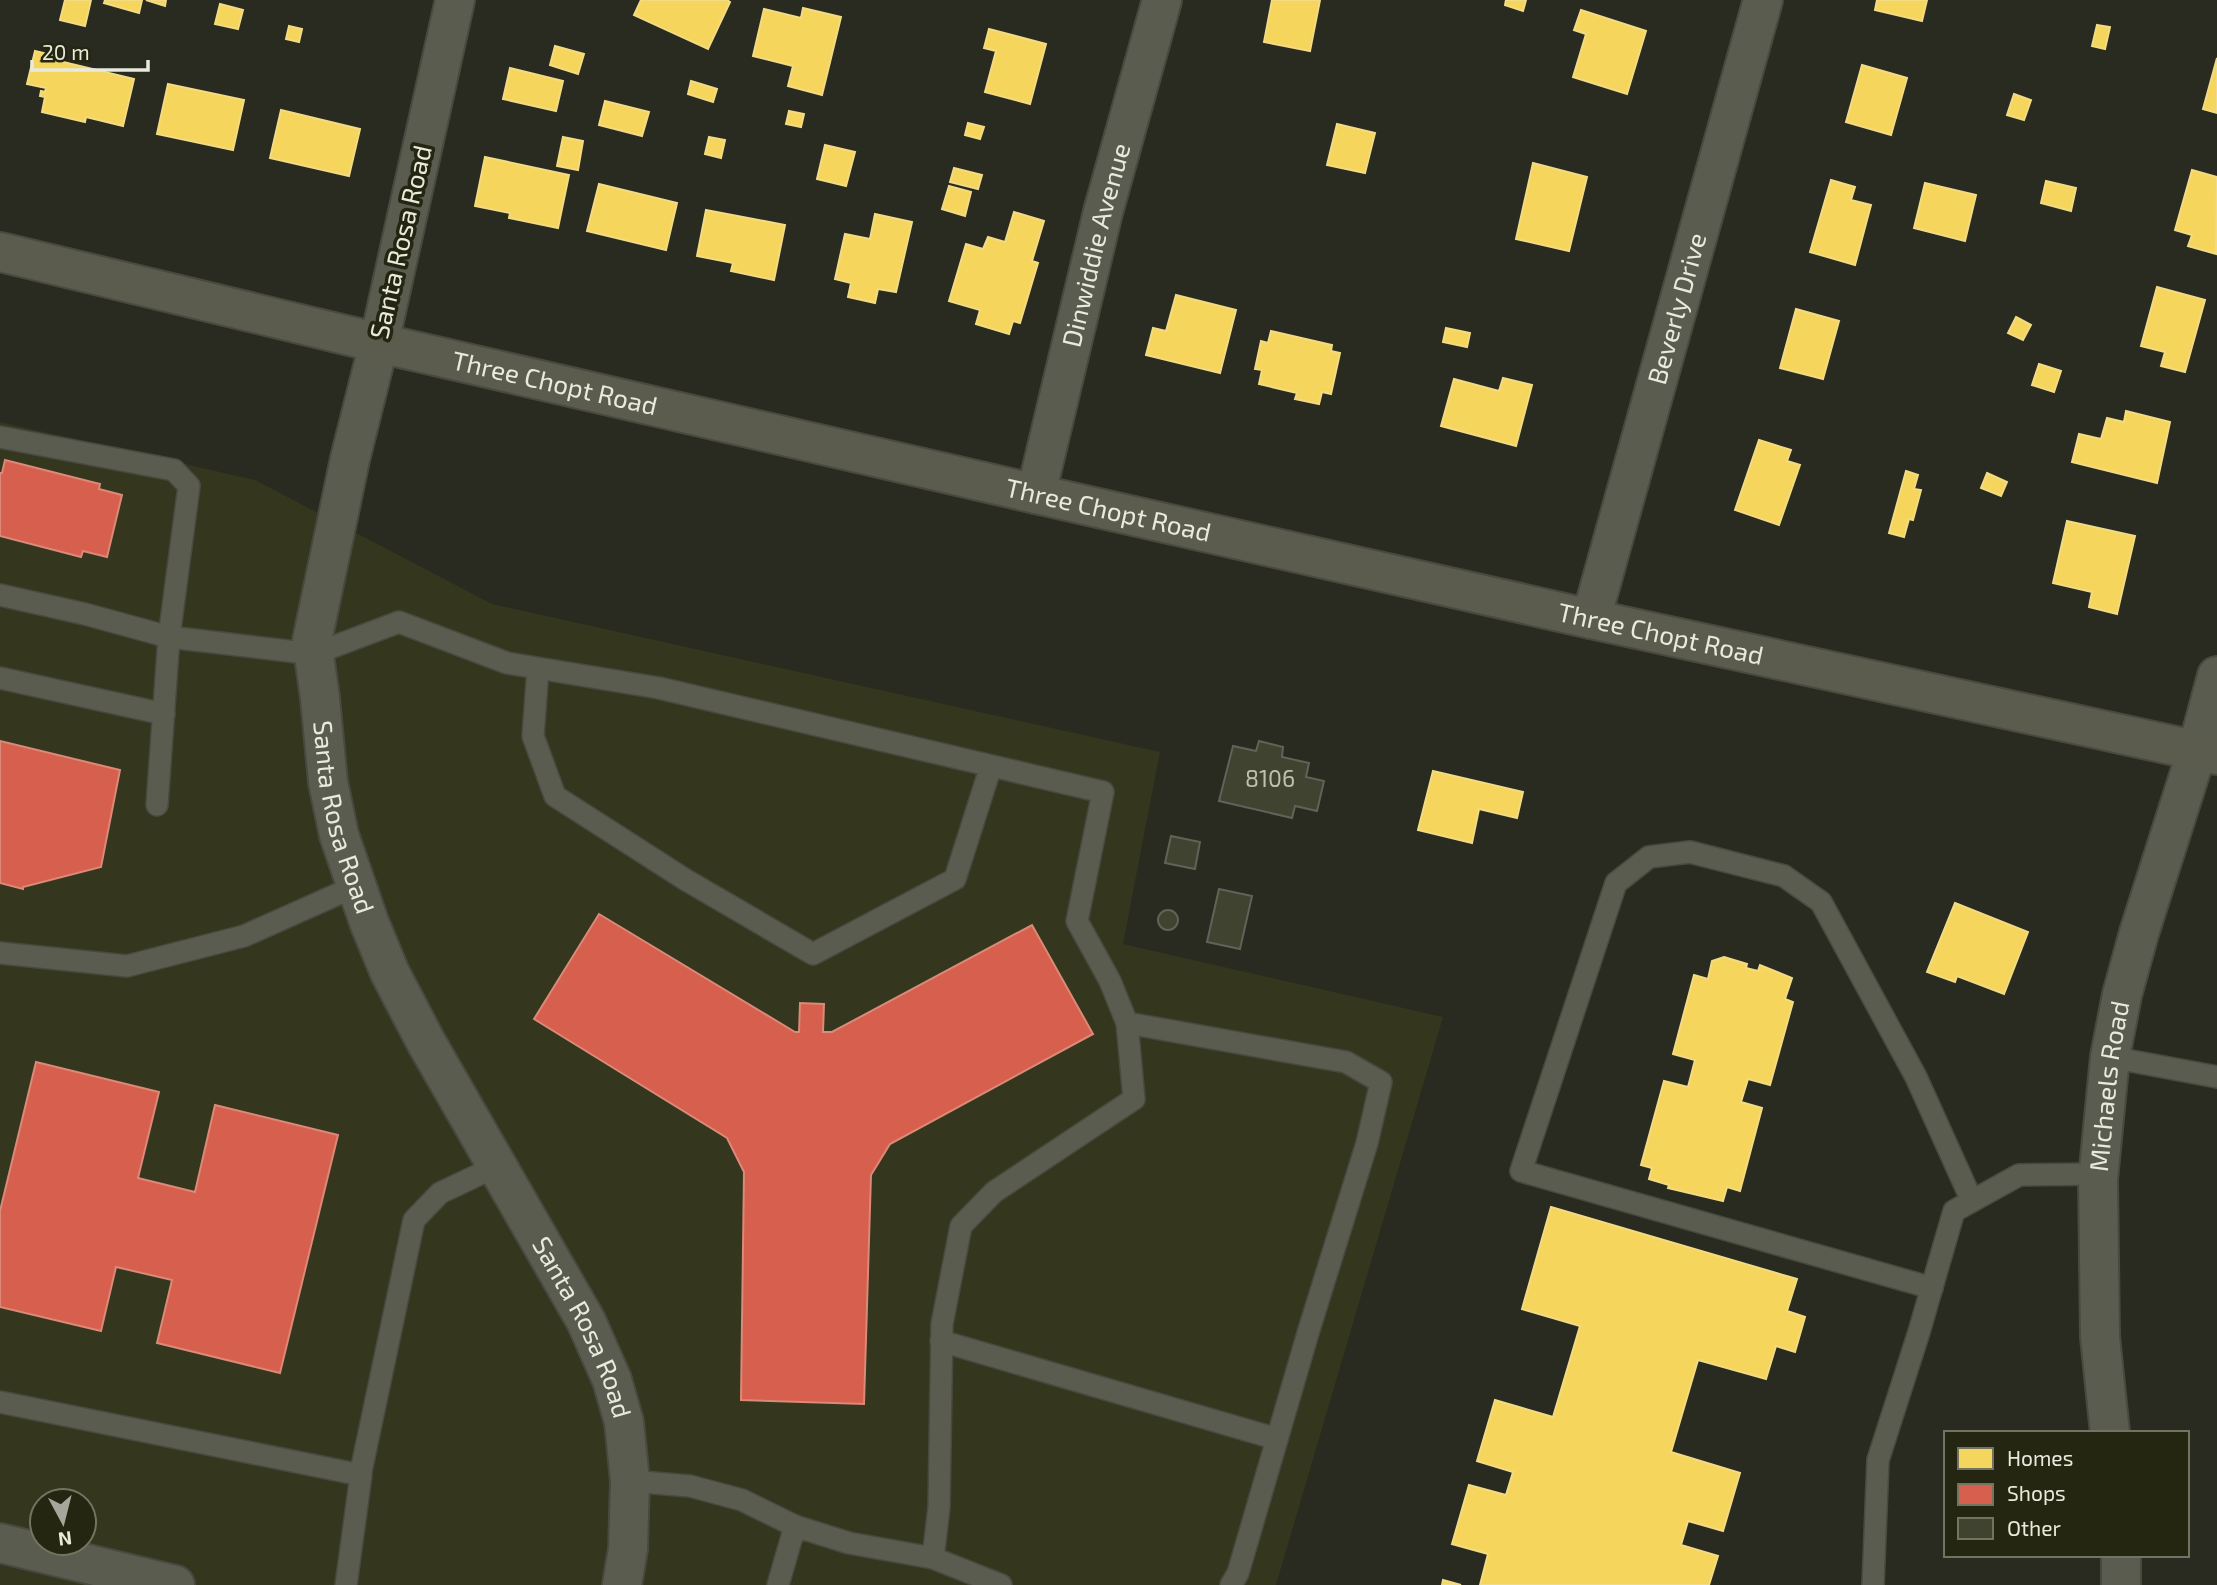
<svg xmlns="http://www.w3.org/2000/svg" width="2217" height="1585" viewBox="0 0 2217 1585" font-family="'Exo 2',sans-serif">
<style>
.built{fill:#34361d;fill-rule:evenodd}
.homes{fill:#f6d55c;stroke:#f2db82;stroke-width:2}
.shops{fill:#d6604d;stroke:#db8978;stroke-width:2}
.building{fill:#414331;stroke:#616258;stroke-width:2}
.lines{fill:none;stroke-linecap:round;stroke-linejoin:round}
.service-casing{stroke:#48493f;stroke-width:24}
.minor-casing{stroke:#48493f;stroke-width:42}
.tertiary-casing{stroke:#48493f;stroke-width:42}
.secondary-casing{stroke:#48493f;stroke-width:42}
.service{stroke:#5a5c50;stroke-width:21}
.minor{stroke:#5a5c50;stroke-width:38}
.tertiary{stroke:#5a5c50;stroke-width:38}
.secondary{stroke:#5b5c4e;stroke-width:38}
.labels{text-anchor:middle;stroke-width:7;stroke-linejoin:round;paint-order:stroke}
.number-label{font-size:23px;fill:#bec0b1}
.street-label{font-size:26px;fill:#e8eadc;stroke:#242611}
</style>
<rect width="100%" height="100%" fill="#2a2b20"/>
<path class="built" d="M 0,422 L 255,480 L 492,604 L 1160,752 L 1123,944 L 1443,1017 L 1276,1585 L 0,1585 ZM 42,1501 L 84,1501 L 84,1543 L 42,1543 Z"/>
<g class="homes">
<path d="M 65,0 L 91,0 L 85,26 L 60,20 Z"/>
<path d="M 105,0 L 142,0 L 139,13 L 104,3 Z"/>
<path d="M 146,0 L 166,0 L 165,6 Z"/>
<path d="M 641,0 L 727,0 L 730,2 L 708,49 L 634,15 Z"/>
<path d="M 1272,0 L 1320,0 L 1310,51 L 1264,42 Z"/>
<path d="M 1506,0 L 1526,0 L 1523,11 L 1505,5 Z"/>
<path d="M 1877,0 L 1927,0 L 1922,21 L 1875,10 Z"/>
<path d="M 220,4 L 243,10 L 238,29 L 215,24 Z"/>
<path d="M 803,8 L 841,17 L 822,95 L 788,86 L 793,66 L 753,56 L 764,9 L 801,18 Z"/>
<path d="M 1581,10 L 1646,31 L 1627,94 L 1573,77 L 1586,34 L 1574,30 Z"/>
<path d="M 2097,25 L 2110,27 L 2105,49 L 2092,46 Z"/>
<path d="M 289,26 L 302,29 L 299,42 L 286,39 Z"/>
<path d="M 989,29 L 1046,44 L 1030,104 L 985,92 L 996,51 L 984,48 Z"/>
<path d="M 555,46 L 584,54 L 578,74 L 550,65 Z"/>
<path d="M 35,51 L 56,56 L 55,60 L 134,79 L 123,126 L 86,117 L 85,122 L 42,112 L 45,97 L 40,96 L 41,91 L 45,92 L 46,88 L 27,84 Z"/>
<path d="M 2217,58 L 2217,113 L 2203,109 Z"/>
<path d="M 1862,65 L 1907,78 L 1891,135 L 1846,122 Z"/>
<path d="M 510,68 L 563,81 L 556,111 L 503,99 Z"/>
<path d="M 691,81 L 717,89 L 713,102 L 688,94 Z"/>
<path d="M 168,84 L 244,100 L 233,150 L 157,134 Z"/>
<path d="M 2014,94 L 2031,100 L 2024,120 L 2007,115 Z"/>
<path d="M 605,101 L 649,112 L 642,136 L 599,125 Z"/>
<path d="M 281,110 L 360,129 L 349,176 L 270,158 Z"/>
<path d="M 789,111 L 804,114 L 801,127 L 786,124 Z"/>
<path d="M 968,123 L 984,127 L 980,139 L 965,135 Z"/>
<path d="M 1337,124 L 1375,133 L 1365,173 L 1327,165 Z"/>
<path d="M 563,137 L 583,141 L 578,170 L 557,166 Z"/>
<path d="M 709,137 L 725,140 L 721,158 L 705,154 Z"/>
<path d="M 825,145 L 855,152 L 846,186 L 817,179 Z"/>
<path d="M 485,157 L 569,175 L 558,228 L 509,218 L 510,213 L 475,206 Z"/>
<path d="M 1533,163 L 1587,177 L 1569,251 L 1516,239 Z"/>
<path d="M 954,168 L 982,175 L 978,189 L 950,182 Z"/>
<path d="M 2192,170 L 2217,177 L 2216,254 L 2188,246 L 2192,235 L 2175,230 Z"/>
<path d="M 1831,180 L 1855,187 L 1851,200 L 1871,205 L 1855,265 L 1810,252 Z"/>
<path d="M 2046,181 L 2076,188 L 2071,211 L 2041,203 Z"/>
<path d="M 1925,183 L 1976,195 L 1965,241 L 1914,228 Z"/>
<path d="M 599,184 L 677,203 L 666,250 L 587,231 Z"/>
<path d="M 949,186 L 971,192 L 965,216 L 942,209 Z"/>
<path d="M 706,210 L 785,225 L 774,280 L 731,271 L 733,263 L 697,256 Z"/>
<path d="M 1014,212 L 1044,221 L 1032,261 L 1038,263 L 1020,323 L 1013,321 L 1009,334 L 976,324 L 980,310 L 949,301 L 966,244 L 983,249 L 988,237 L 1005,242 Z"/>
<path d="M 875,214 L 912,222 L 896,292 L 878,289 L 875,303 L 848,297 L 851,283 L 835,279 L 845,234 L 870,239 Z"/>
<path d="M 2157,287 L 2205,300 L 2185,372 L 2161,366 L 2165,352 L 2141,346 Z"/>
<path d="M 1176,295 L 1236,310 L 1220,373 L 1146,355 L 1153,328 L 1166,331 Z"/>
<path d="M 1796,309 L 1839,321 L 1823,379 L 1780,368 Z"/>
<path d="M 2016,317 L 2031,325 L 2023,340 L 2008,333 Z"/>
<path d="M 1446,328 L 1470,333 L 1467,347 L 1443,342 Z"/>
<path d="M 1271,331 L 1332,345 L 1331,351 L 1340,353 L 1331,394 L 1322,392 L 1319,404 L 1295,399 L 1297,393 L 1259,384 L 1262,370 L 1255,369 L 1261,341 L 1268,343 Z"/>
<path d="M 2039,364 L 2061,371 L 2054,392 L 2032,385 Z"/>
<path d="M 1503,378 L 1532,385 L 1516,446 L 1441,426 L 1454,379 L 1499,391 Z"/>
<path d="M 2126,411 L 2170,422 L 2157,483 L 2072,462 L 2079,434 L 2101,439 L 2107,418 L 2124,422 Z"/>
<path d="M 1759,440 L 1791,450 L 1787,461 L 1800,465 L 1779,525 L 1735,510 Z"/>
<path d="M 1906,471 L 1918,475 L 1914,489 L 1921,490 L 1913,520 L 1909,519 L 1904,537 L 1889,533 Z"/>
<path d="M 1987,473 L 2007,482 L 2001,496 L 1981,488 Z"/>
<path d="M 2067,521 L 2135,536 L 2117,614 L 2089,607 L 2092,592 L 2053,583 Z"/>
<path d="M 1433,771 L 1523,792 L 1517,818 L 1479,809 L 1472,843 L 1418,830 Z"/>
<path d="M 1955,903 L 2028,932 L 2004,994 L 1957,976 L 1955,982 L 1927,972 Z"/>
<path d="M 1724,957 L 1747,964 L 1746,968 L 1758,971 L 1760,965 L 1792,978 L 1785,999 L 1793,1002 L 1770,1085 L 1748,1079 L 1741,1102 L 1762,1108 L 1740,1191 L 1727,1187 L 1723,1201 L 1668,1188 L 1669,1185 L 1649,1179 L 1652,1168 L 1641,1165 L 1664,1081 L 1688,1087 L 1695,1060 L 1673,1054 L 1694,975 L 1708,979 L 1712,961 Z"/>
<path d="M 1551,1207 L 1797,1279 L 1787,1311 L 1805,1317 L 1795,1352 L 1776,1346 L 1766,1379 L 1698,1360 L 1671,1452 L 1740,1473 L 1723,1531 L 1688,1521 L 1681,1545 L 1718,1556 L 1709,1585 L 1480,1585 L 1488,1554 L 1452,1544 L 1469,1485 L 1506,1495 L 1513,1472 L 1477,1461 L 1495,1400 L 1553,1417 L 1580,1326 L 1522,1309 Z"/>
<path d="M 1443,1580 L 1461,1585 L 1442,1585 Z"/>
</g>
<g class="shops">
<path d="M 5,460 L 100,484 L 99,489 L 122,495 L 107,557 L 83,551 L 81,557 L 0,536 L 0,473 L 2,473 Z"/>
<path d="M 0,741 L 120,770 L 101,867 L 23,887 L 23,889 L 0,883 Z"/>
<path d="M 599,914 L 795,1032 L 799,1032 L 800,1003 L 824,1004 L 823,1032 L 832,1032 L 1032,925 L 1093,1034 L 890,1144 L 871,1175 L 864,1404 L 741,1400 L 744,1172 L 727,1138 L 534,1019 Z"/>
<path d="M 36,1062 L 159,1092 L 138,1178 L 195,1192 L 215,1105 L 338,1135 L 280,1373 L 157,1343 L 172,1280 L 116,1267 L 101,1331 L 0,1307 L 0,1211 Z"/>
</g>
<g class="building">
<path d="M 1259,741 L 1283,747 L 1282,757 L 1309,763 L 1306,777 L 1324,781 L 1317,811 L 1295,806 L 1292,818 L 1219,801 L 1233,746 L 1256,751 Z"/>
<path d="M 1171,836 L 1200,842 L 1195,869 L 1165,863 Z"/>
<path d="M 1219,889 L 1252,896 L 1240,949 L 1207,942 Z"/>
<circle cx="1168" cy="920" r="10"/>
</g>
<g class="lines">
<defs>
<g id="service">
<path d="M 0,437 L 174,470 L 189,486 L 169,637 L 157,805"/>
<path d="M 0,595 L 85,614 L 169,637 L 314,654 L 399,622 L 507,663 L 659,688 L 1103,792 L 1077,921 L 1110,981 L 1127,1023 L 1134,1099 L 994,1192 L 961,1226 L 942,1324 L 939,1507 L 933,1558 L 849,1543 L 795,1526 L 778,1585"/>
<path d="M 538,669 L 533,736 L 555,796 L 686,880 L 813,954 L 955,879 L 991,766"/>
<path d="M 0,678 L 164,714"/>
<path d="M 0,953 L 127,966 L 244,936 L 356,886"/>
<path d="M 1127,1023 L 1346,1062 L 1381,1082 L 1367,1143 L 1308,1333 L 1238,1573 L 1231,1585"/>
<path d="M 2110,1057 L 2217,1077"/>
<path d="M 1932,1288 L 1521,1171 L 1616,883 L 1649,857 L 1690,852 L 1784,876 L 1821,902 L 1916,1077 L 1972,1201"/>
<path d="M 941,1341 L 1277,1439"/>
<path d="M 0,1402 L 361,1475 L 346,1585"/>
<path d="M 360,1476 L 414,1220 L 440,1193 L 497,1166"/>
<path d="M 630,1481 L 690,1486 L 742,1500 L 795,1526"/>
<path d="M 933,1558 L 1001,1585"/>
<path d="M 1873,1585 L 1878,1460 L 1919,1332 L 1954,1211 L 2019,1175 L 2099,1174"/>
</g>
<g id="minor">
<path id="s1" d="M 455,0 L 379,343 L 350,459 L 312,641 L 320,698 L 328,782 L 339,835 L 369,922 L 390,973 L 426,1042 L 586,1321 L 612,1380 L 624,1422 L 630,1481 L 628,1549 L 622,1585"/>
<path id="s2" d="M 1036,494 L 1103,212 L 1162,0"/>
<path id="s3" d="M 1591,619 L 1763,0"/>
<path d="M 2197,751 L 2217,676"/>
<path d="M 0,1543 L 175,1585"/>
</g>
<g id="tertiary">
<path id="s4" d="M 2110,1433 L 2100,1337 L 2098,1179 L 2110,1057 L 2122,995 L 2139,933 L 2197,751"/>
<path d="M 2121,1585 L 2121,1555"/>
</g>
<g id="secondary">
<path id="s5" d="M 0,252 L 379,343 L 1036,494 L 1591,619 L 2217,755"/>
</g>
</defs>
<use href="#service" class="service-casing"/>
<use href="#minor" class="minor-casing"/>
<use href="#tertiary" class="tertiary-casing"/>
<use href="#secondary" class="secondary-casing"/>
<use href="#service" class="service"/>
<use href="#minor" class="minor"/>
<use href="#tertiary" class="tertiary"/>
<use href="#secondary" class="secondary"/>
</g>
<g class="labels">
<g class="number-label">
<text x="1270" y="787">8106</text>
</g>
<g class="street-label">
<text transform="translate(401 242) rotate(-77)" y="9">Santa Rosa Road</text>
<text dy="9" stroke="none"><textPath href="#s2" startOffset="256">Dinwiddie Avenue</textPath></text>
<text dy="9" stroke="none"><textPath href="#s3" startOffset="322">Beverly Drive</textPath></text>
<text dy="9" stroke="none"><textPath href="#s5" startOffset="570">Three Chopt Road</textPath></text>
<text dy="9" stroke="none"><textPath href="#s5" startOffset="1138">Three Chopt Road</textPath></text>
<text dy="9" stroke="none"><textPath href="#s5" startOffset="1704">Three Chopt Road</textPath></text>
<text dy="9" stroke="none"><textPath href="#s1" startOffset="836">Santa Rosa Road</textPath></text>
<text dy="9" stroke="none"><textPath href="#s4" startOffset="348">Michaels Road</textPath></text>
<text dy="9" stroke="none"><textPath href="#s1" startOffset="1404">Santa Rosa Road</textPath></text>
</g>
</g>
<rect x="1944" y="1431" width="245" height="126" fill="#242611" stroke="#727462" stroke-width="2"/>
<rect x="1958" y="1448" width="35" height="21" fill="#f6d55c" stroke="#727462" stroke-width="2"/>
<text x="2007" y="1466" font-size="21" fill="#e8eadc">Homes</text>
<rect x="1958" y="1484" width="35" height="21" fill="#d6604d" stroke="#727462" stroke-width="2"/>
<text x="2007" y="1501" font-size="21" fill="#e8eadc">Shops</text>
<rect x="1958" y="1518" width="35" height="21" fill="#414331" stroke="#727462" stroke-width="2"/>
<text x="2007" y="1536" font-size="21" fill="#e8eadc">Other</text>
<g transform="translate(63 1522) rotate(173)"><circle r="33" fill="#242611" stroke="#727462" stroke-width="2"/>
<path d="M0-5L12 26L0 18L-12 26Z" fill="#a6a79a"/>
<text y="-10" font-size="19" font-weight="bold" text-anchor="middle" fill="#e8eadc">N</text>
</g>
<path d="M32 60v10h116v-10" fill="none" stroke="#e8eadc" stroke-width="3.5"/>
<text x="42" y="60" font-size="21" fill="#e8eadc" stroke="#242611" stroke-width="5" paint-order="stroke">20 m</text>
</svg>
